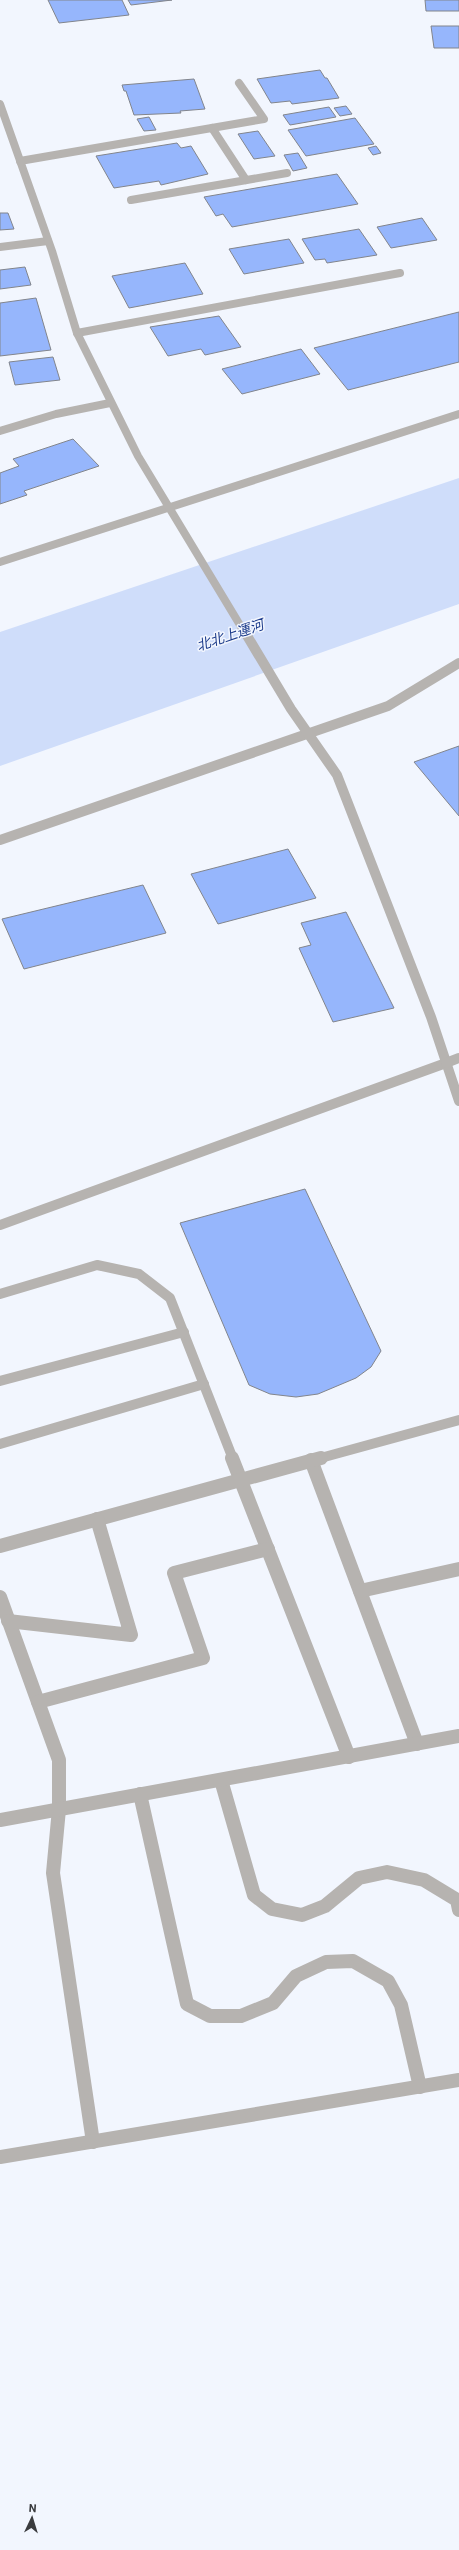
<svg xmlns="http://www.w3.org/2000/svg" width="459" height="2550" viewBox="0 0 459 2550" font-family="Roboto,'Noto Sans JP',sans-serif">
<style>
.water{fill:#cfddfa}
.building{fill:#96b6fc;stroke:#82858c}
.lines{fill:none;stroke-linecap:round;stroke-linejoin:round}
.service-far2{stroke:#b6b3b0;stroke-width:8}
.service-far1{stroke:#b6b3b0;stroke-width:10}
.service{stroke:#b6b3b0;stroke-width:14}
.minor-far1{stroke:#b6b3b0;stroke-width:8}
.minor{stroke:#b6b3b0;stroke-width:10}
.tertiary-far1{stroke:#b6b3b0;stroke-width:8}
.tertiary{stroke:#b6b3b0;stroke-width:10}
.labels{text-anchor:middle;stroke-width:3;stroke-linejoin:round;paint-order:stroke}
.water-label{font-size:14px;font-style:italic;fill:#1d3c8b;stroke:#f2f6fe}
</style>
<rect width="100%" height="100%" fill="#f2f6fe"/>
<path class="water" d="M 459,478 L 459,604 L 0,766 L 0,632 Z"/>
<g class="building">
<path d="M 48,0 L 122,0 L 129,15 L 59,23 Z"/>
<path d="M 128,0 L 172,0 L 131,5 Z"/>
<path d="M 425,0 L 459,0 L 459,11 L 426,11 Z"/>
<path d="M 431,26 L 459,26 L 459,48 L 434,48 Z"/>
<path d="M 320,70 L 325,78 L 327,78 L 339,98 L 292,104 L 290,101 L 271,103 L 257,79 Z"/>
<path d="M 194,79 L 205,109 L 180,111 L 181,113 L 134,115 L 126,91 L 124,91 L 122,85 Z"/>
<path d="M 346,106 L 352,114 L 340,116 L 334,108 Z"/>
<path d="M 329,107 L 336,117 L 290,125 L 283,115 Z"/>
<path d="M 149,117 L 156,130 L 144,131 L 137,119 Z"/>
<path d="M 355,118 L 374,144 L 306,156 L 288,130 Z"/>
<path d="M 258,131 L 275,156 L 254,159 L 238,134 Z"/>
<path d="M 177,143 L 181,148 L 191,146 L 208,174 L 161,185 L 159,181 L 114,188 L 96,156 Z"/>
<path d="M 376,146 L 381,153 L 373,155 L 368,148 Z"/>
<path d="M 298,153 L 307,168 L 293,171 L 284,155 Z"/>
<path d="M 337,174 L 358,204 L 232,227 L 223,214 L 216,216 L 204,197 Z"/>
<path d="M 0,213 L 8,213 L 14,229 L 0,230 Z"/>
<path d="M 422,218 L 437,240 L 391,248 L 377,227 Z"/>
<path d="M 359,229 L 377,255 L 327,263 L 325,259 L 315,260 L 302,239 Z"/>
<path d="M 289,239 L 304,263 L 244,274 L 229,249 Z"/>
<path d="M 185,263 L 203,294 L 129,308 L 112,276 Z"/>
<path d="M 25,267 L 31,285 L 0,289 L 0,270 Z"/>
<path d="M 36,298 L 51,350 L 0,356 L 0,303 Z"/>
<path d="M 459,312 L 459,362 L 348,390 L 314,348 Z"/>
<path d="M 219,316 L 241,347 L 205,355 L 201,349 L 168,356 L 150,327 Z"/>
<path d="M 301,349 L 320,374 L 242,394 L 222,369 Z"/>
<path d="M 53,357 L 60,380 L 15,385 L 9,362 Z"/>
<path d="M 73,439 L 99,466 L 24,491 L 27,495 L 0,504 L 0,473 L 19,466 L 13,459 Z"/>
<path d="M 459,746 L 459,816 L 414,762 Z"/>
<path d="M 288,849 L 316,898 L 218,924 L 191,874 Z"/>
<path d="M 143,885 L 166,933 L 24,969 L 2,919 Z"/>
<path d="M 346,912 L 394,1008 L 333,1022 L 299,948 L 311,945 L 301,923 Z"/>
<path d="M 305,1189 L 381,1351 L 371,1367 L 356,1378 L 318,1394 L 296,1397 L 270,1394 L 249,1385 L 180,1223 Z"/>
</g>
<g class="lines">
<g class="service-far2">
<path d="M 212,128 L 246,180"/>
<path d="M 20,161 L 264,119 L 239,83"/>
<path d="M 131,200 L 287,173"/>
<path d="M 77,333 L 400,273"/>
</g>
<g class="service-far1">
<path d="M 0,1294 L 97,1265 L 139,1274 L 170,1298 L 233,1459"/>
<path d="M 0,1381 L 184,1332"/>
<path d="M 0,1444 L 204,1384"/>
<path d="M 317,1459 L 459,1420"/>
</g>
<g class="service">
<path d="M 232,1458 L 349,1757"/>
<path d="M 311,1460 L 417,1744"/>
<path d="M 0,1546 L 321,1458"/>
<path d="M 360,1591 L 459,1569"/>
<path d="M 0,1597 L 59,1760 L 59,1809 L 53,1873 L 93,2142"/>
<path d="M 8,1621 L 131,1635 L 97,1519"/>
<path d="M 38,1702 L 203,1658 L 174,1573 L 268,1549"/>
<path d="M 221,1780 L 254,1895 L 272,1909 L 302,1915 L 325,1906 L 359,1878 L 387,1872 L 424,1880 L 457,1900 L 459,1910"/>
<path d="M 140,1794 L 187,2004 L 210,2016 L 241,2016 L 273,2003 L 296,1976 L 326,1962 L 353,1961 L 388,1981 L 401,2005 L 420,2087"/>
<path d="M 0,1820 L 459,1736"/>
<path d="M 0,2157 L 459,2080"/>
</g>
<g class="minor-far1">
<path d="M 0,247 L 48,241"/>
<path d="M 0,431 L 56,414 L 110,403"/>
<path d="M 0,562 L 459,414"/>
</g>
<g class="minor">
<path d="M 0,840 L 388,706 L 459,663"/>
<path d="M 0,1225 L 446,1063"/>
</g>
<path class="tertiary-far1" d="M 0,104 L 52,251 L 77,333 L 138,456 L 243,630"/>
<g class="tertiary">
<path d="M 243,629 L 291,709 L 337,775 L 431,1017 L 459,1101"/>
<path d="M 446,1063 L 459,1058"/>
</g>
</g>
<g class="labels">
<g class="water-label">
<text transform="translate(230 635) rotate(-19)" y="5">北北上運河</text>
</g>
</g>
<g transform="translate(32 2518) rotate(4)" stroke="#f2f6fe" stroke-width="3" paint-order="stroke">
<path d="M0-3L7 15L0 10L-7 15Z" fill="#3a3b3e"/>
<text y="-6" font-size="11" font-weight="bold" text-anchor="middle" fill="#3a3b3e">N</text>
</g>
</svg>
